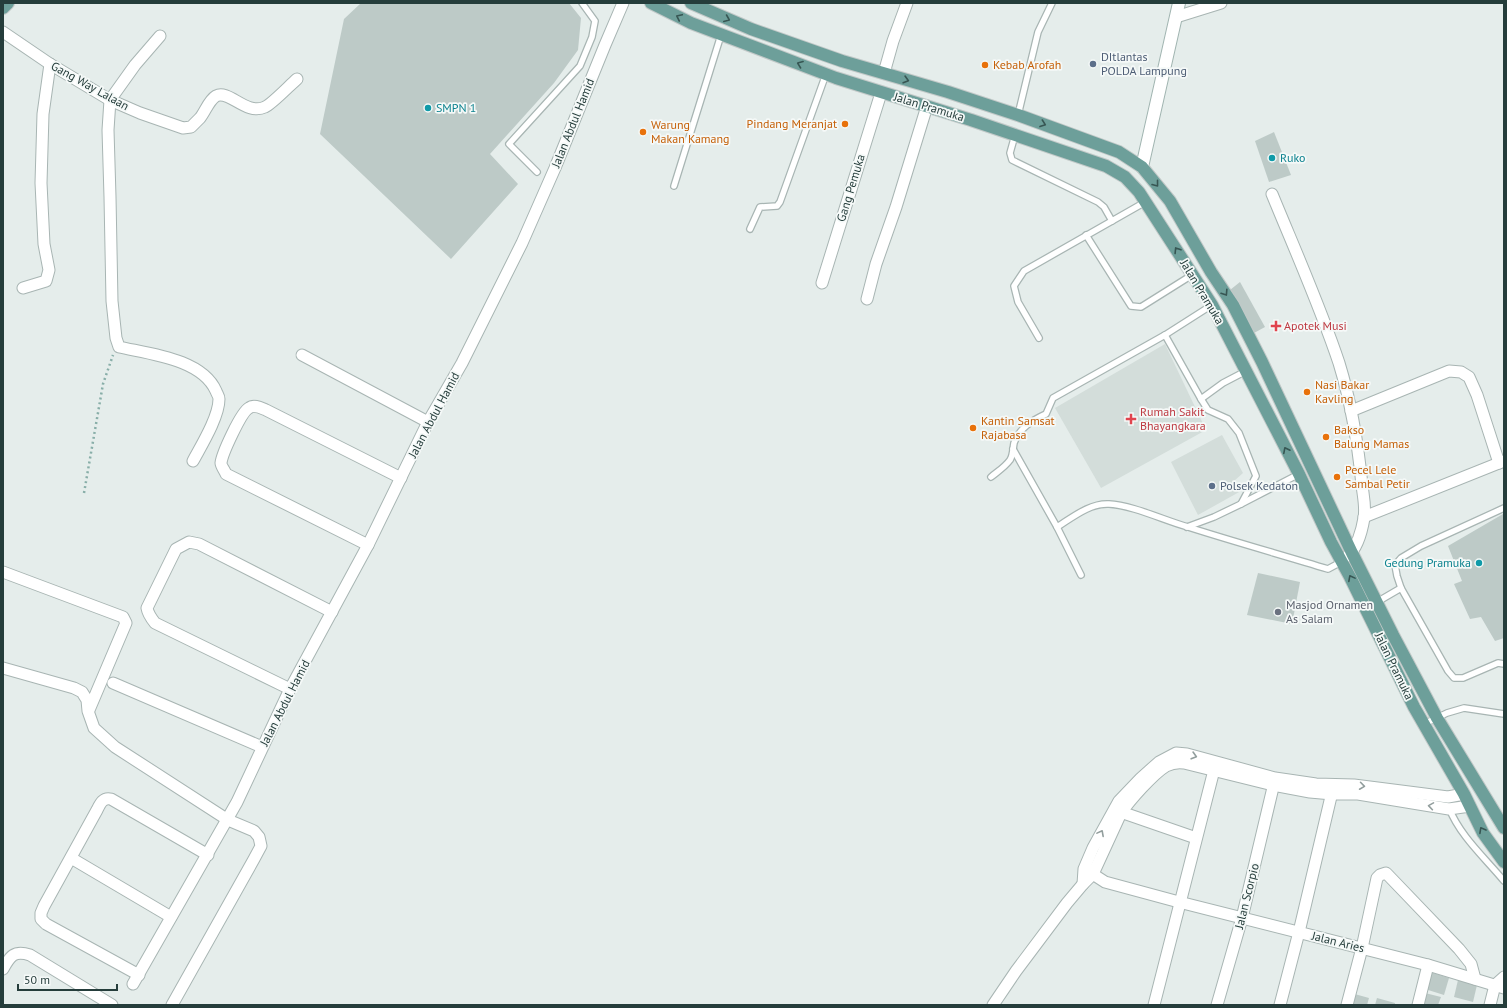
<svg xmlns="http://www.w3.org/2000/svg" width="1507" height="1008" viewBox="0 0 1507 1008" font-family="'PT Sans',sans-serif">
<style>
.built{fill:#d3ddda}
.building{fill:#bdcac7}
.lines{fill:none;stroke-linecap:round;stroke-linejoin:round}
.lane-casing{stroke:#a8b5b3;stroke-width:8}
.street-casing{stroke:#a8b5b3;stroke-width:13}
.secondary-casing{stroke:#a1b5b1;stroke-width:14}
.primary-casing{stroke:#c2c9c8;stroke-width:14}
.path{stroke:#88aea8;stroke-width:2.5;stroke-dasharray:2 3;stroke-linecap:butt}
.lane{stroke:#fff;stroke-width:5.5}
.street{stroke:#fff;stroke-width:11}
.secondary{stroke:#fff;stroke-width:12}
.primary{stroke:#6d9f9a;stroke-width:12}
.oneway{stroke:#375653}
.oneway2{stroke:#929e9d}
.service-dot{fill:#5c6f8a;stroke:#f5f9f8;stroke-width:1.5}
.food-dot{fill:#e8710a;stroke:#f5f9f8;stroke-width:1.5}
.culture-dot{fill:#0f9aa8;stroke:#f5f9f8;stroke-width:1.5}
.health-dot{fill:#e0444e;stroke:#f5f9f8;stroke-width:1.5}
.worship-dot{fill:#6b7280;stroke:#f5f9f8;stroke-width:1.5}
.labels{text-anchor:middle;stroke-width:3.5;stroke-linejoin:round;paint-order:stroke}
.service-label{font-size:12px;fill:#4e5e75;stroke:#f5f9f8;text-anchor:start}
.food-label{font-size:12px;fill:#c56008;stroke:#f5f9f8;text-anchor:start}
.street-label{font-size:12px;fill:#253d3b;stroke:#f5f9f8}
.culture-label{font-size:12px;fill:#0d838f;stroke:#f5f9f8;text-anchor:start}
.health-label{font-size:12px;fill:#be3a42;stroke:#f5f9f8;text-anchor:start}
.worship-label{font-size:12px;fill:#5b616d;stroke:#f5f9f8;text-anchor:start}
</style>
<rect width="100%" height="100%" fill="#e5edeb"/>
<g class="built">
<path d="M 1165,344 L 1206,430 L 1101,488 L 1055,408 Z"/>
<path d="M 1222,435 L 1243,473 L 1234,481 L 1241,491 L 1198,515 L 1171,462 Z"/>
</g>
<g class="building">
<path d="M 361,3 L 569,3 L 581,18 L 578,50 L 554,83 L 490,154 L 518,184 L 451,259 L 320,134 L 344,19 Z"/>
<path d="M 1274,132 L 1291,175 L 1269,182 L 1255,141 Z"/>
<path d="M 1240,282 L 1265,327 L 1254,333 L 1230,290 Z"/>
<path d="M 1503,514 L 1504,638 L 1495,641 L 1481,617 L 1470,619 L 1454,584 L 1462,581 L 1448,546 Z"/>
<path d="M 1258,573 L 1300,582 L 1292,624 L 1247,615 Z"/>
<path d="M 1430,972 L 1449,978 L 1444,995 L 1425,989 Z"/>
<path d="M 1458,980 L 1477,985 L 1473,1002 L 1454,997 Z"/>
<path d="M 1351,993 L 1369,998 L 1367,1005 L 1348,1005 Z"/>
<path d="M 1425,993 L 1441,997 L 1438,1005 L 1422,1005 Z"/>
<path d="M 1377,998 L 1395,1003 L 1395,1005 L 1375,1005 Z"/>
</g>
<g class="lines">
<defs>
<g id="lane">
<path d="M 1018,115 L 1038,32 L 1052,3"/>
<path d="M 1015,135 L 1010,153 L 1012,160 L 1098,202 L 1104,207 L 1112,221"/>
<path d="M 537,172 L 509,144 L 580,66 L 592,37 L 595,21 L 582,3"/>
<path d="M 674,186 L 721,35"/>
<path d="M 750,229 L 760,207 L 777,206 L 780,202 L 826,74"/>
<path d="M 1086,235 L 1131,306 L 1141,307 L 1192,275"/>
<path d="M 1165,335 L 1201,399 L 1223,383 L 1246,371"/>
<path d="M 1039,338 L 1018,302 L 1014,286 L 1024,271 L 1147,201"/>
<path d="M 1013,449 L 1057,527 L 1081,575"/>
<path d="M 991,477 C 997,472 1005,467 1010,460 C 1013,456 1013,448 1014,443 C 1019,428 1033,420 1046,414 L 1053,398 L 1165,335 L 1212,305"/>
<path d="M 1241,504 L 1299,474"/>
<path d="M 1057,527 C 1073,517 1090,503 1109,504 C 1132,505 1166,521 1188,527 C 1235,542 1282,555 1328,569 L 1341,562"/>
<path d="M 1187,527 L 1214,517 L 1241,504 L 1256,476 L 1239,433 L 1228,419 L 1208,410 L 1201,399"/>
<path d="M 1401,588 L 1397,576 L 1395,565 L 1401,558 L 1421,546 L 1504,508"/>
<path d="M 1377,602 L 1401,588 L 1448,671 L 1454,678 L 1463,678 L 1498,663 L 1504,664"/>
<path d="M 1424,724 L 1447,713 L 1464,708 L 1504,714"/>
<path d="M 1449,808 C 1460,836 1485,858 1504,881"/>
</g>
<g id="street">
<path d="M 1176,17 L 1221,3"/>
<path d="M 3,32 L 50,64 L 110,100 L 140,113 L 183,128 L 191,127 C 194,124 197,121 200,118 C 205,112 209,100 216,96 C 229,89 246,116 265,107 C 272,104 290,85 297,79"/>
<path d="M 160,36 L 135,65 L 110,100 L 108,130 L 110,197 L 112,301 L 116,338 L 119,347 C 150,354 202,359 216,391 C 217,394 219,396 219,399 C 219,417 201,446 193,461"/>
<path d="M 884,73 L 893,41 L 907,3"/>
<path d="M 1272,194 C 1295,250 1320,306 1339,363 C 1351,402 1358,444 1362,485 C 1363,495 1366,507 1364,518 C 1362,530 1357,548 1348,556"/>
<path d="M 822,283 L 881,93"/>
<path d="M 23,288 L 46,281 L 49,270 L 44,244 L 41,183 L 43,114 L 50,64"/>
<path d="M 867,299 L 876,264 L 896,207 L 927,106"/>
<path d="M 302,355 L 428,422"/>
<path d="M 1351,411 L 1449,371 L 1461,372 L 1469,377 L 1477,395 L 1499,463"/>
<path d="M 1364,517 L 1504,461"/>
<path d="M 368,545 L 226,474 C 225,471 221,466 221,463 C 222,454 241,412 249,408 C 254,404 261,408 266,410 L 401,478"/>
<path d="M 3,572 L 123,617 L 126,623 L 89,710"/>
<path d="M 3,668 L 74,688 L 82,692 L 87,700 L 88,711 L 94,728 L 115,747 L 228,820 L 254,831 L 259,837 L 261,846 L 254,859 L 172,1005"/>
<path d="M 113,683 L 262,747"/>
<path d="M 290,689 L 155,623 C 151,618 148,614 147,608 L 176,549 L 189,542 L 199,544 L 332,612"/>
<path d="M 1115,810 L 1196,838"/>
<path d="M 71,858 L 171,917"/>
<path d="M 1088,871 L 1105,882 L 1179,902 L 1428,965 L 1504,988"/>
<path d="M 1083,884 L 1084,869 L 1093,848 L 1119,801 L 1141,778 L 1159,762 L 1176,753 L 1187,754 L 1275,778 L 1316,784 L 1354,785 L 1448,797 L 1464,794"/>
<path d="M 3,969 C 10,956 14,950 30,955 L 112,1005"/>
<path d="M 139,975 L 46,924 L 41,919 L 41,913 L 44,906 L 97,810 C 100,804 103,797 111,799 L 208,855"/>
<path d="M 133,984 L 237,802 L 290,689 L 368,545 L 428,422 L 462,363 L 522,243 L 555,168 L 605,45 L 623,3"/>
<path d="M 993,1005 L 1016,971 L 1067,903 L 1083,884 L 1093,874 L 1121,813 C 1130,800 1153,774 1166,766 C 1172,763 1177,762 1184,763 L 1273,785 L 1310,792 L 1332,794 L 1358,794 L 1449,809 L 1470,806"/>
<path d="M 1154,1005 L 1214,770 L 1217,764"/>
<path d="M 1217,1005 L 1242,918 L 1275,779"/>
<path d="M 1280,1005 L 1299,932 L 1333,788"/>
<path d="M 1347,1005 L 1362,948 L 1377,878 L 1380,875 L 1386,873 L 1388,875 L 1459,949 L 1471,964 L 1475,979"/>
<path d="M 1418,1005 L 1428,965"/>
<path d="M 1490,1005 L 1495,985 L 1504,977"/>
</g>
<path id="secondary" d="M 1142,167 L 1179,3"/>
<g id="primary">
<path d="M 651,3 L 691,23 L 836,78 L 971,120 L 1106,166 L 1125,177 L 1139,192 L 1212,305 L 1299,474 L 1331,542 L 1350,577 L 1414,707 L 1464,794 L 1483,833 L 1504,862"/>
<path d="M 691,3 L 751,29 L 842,61 L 948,92 L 1018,115 L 1119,152 L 1142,167 L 1170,201 L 1211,272 L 1233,305 L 1262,362 L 1352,553 L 1393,635 L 1437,718 L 1504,828"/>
<path d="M 3,8 L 8,3"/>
</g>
</defs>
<use href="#lane" class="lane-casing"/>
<use href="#street" class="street-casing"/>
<use href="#secondary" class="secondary-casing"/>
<use href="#primary" class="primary-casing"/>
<path class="path" d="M 84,493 L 103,384 L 113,355"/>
<use href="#lane" class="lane"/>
<use href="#street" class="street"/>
<use href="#secondary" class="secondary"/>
<use href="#primary" class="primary"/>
</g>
<defs><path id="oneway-chevron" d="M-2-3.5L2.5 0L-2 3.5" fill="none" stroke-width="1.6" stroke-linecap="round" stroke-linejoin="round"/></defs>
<g class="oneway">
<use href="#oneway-chevron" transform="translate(679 17) rotate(-155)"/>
<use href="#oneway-chevron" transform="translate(727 19) rotate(23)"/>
<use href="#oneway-chevron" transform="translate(800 64) rotate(-159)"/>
<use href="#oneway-chevron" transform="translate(906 80) rotate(16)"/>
<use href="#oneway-chevron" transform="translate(1043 124) rotate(20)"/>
<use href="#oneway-chevron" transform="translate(1156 184) rotate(52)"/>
<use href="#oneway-chevron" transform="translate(1177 250) rotate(-122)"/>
<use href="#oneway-chevron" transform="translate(1225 293) rotate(57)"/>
<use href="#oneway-chevron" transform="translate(1286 450) rotate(-117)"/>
<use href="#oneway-chevron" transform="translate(1351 578) rotate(-118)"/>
<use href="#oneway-chevron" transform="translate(1482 830) rotate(-119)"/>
</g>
<g class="oneway2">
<use href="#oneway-chevron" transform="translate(1194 756) rotate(16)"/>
<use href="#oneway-chevron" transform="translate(1362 786) rotate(8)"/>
<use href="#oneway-chevron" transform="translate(1431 806) rotate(-171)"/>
<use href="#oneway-chevron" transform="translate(1101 833) rotate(-62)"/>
</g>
<g class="service-dot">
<circle cx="1093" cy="64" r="4"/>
<circle cx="1212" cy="486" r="4"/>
</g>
<g class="food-dot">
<circle cx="985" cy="65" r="4"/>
<circle cx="845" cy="124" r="4"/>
<circle cx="643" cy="132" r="4"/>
<circle cx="1307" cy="392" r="4"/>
<circle cx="973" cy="428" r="4"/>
<circle cx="1326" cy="437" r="4"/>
<circle cx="1337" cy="477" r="4"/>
</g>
<g class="culture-dot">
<circle cx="428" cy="108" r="4"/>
<circle cx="1272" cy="158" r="4"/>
<circle cx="1479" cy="563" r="4"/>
</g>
<g class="health-dot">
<path d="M1274 320h4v4h4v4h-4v4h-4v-4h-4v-4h4z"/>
<path d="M1129 413h4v4h4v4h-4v4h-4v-4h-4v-4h4z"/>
</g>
<circle class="worship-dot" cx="1278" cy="612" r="4"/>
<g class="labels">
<g class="service-label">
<text x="1101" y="61">DItlantas<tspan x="1101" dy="14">POLDA Lampung</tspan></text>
<text x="1220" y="490">Polsek Kedaton</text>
</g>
<g class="food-label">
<text x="993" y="69">Kebab Arofah</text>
<text x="837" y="128" text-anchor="end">Pindang Meranjat</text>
<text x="651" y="129">Warung<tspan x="651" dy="14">Makan Kamang</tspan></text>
<text x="1315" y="389">Nasi Bakar<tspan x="1315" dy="14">Kavling</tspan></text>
<text x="981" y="425">Kantin Samsat<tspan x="981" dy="14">Rajabasa</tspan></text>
<text x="1334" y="434">Bakso<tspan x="1334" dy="14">Balung Mamas</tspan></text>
<text x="1345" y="474">Pecel Lele<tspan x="1345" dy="14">Sambal Petir</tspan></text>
</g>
<g class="street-label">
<text transform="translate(90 86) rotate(29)" y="4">Gang Way Lalaan</text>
<text transform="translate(929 107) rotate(17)" y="4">Jalan Pramuka</text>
<text transform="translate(573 123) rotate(-68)" y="4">Jalan Abdul Hamid</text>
<text transform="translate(851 188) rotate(-73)" y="4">Gang Pemuka</text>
<text transform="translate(1202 292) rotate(59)" y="4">Jalan Pramuka</text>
<text transform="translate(434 415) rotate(-62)" y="4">Jalan Abdul Hamid</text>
<text transform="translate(1394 666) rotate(64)" y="4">Jalan Pramuka</text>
<text transform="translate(285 703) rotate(-63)" y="4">Jalan Abdul Hamid</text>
<text transform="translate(1247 896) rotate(-76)" y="4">Jalan Scorpio</text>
<text transform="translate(1338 942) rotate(14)" y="4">Jalan Aries</text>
</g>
<g class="culture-label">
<text x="436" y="112">SMPN 1</text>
<text x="1280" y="162">Ruko</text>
<text x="1471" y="567" text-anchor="end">Gedung Pramuka</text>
</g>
<g class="health-label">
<text x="1284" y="330">Apotek Musi</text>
<text x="1140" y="416">Rumah Sakit<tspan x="1140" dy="14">Bhayangkara</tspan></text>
</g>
<g class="worship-label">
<text x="1286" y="609">Masjod Ornamen<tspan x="1286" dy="14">As Salam</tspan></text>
</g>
</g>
<rect width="1507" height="1008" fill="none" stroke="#253d3b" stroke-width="8"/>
<path d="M18 984v6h99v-6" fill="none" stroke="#253d3b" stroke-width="2"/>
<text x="24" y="984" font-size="12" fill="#253d3b" stroke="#f5f9f8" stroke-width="3" paint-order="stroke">50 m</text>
</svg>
